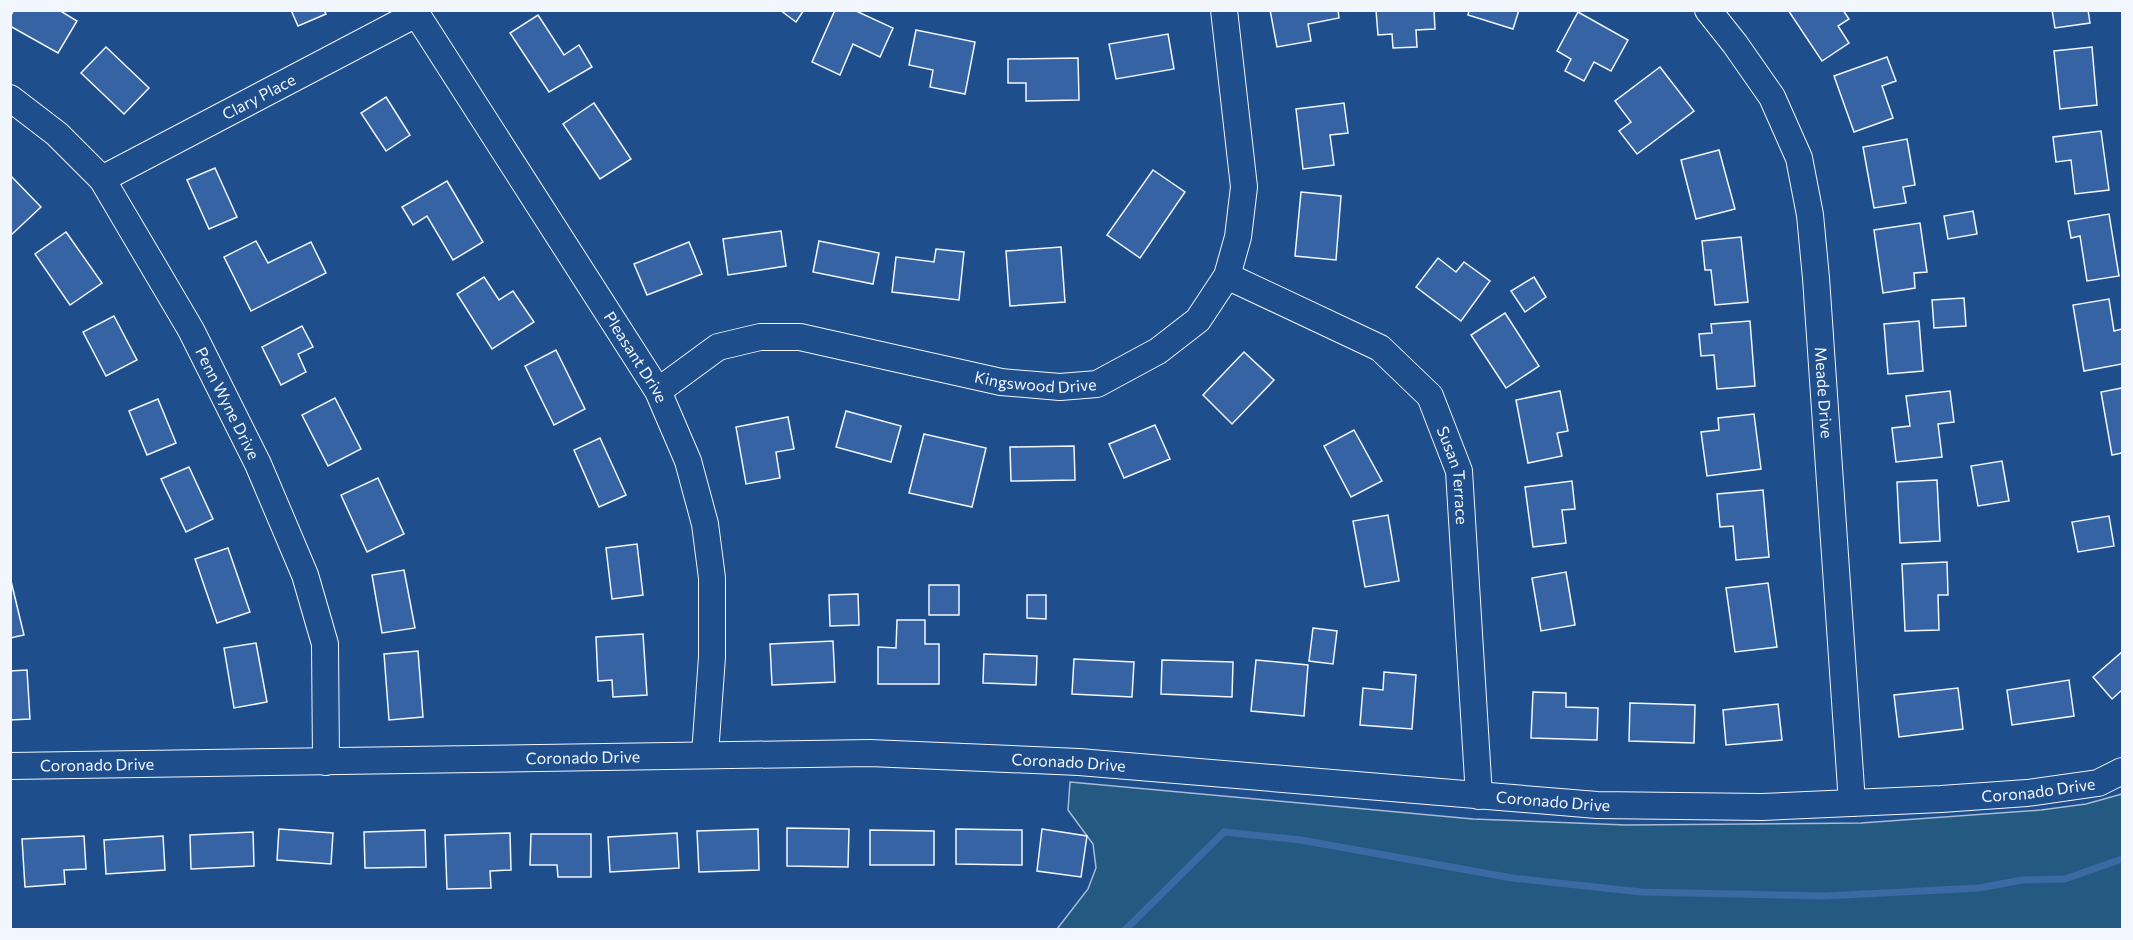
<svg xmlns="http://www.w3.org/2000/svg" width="2133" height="940" viewBox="0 0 2133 940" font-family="Commissioner,sans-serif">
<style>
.green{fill:#245a82;stroke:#a8bbd7;stroke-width:1.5}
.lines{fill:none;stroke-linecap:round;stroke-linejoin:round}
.stream{stroke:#3b69a3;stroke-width:7}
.building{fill:#3563a3;stroke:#f2f6ff;stroke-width:1.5}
.minor-casing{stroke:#f2f6ff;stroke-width:28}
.minor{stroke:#1f4e8c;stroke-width:26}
.labels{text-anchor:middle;stroke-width:4.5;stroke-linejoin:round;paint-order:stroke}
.street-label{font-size:16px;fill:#f2f6ff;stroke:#1f4e8c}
</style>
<rect width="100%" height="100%" fill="#1f4e8c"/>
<path class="green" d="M 1070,782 L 1473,819 L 1626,825 L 1861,823 L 2041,810 L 2086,804 L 2122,794 L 2122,929 L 1057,929 L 1088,889 L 1096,868 L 1093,844 L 1068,810 Z"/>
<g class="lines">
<path class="stream" d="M 1125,930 L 1224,832 L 1301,840 L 1512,878 L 1641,892 L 1825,896 L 1979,888 L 2022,880 L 2065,879 L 2122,859"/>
</g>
<g class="building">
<path d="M 14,10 L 59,10 L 77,21 L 58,53 L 10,26 L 10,17 Z"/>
<path d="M 291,10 L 324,10 L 326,14 L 298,26 Z"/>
<path d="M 780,10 L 804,10 L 796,22 Z"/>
<path d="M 835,10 L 854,10 L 893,28 L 880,57 L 853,44 L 840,75 L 812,62 Z"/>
<path d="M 1270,10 L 1338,10 L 1339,18 L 1308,24 L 1311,41 L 1277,47 Z"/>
<path d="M 1376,10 L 1434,10 L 1435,29 L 1416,30 L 1417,47 L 1393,48 L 1392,34 L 1378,35 Z"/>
<path d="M 1469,10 L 1519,10 L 1513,29 L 1468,15 Z"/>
<path d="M 1788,10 L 1843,10 L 1849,19 L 1838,26 L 1849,43 L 1822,61 Z"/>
<path d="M 2052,10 L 2088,10 L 2090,23 L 2055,28 Z"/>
<path d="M 1578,12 L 1628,40 L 1611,71 L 1594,62 L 1584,81 L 1565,71 L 1571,59 L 1557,51 Z"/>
<path d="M 538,15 L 564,55 L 579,45 L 592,67 L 549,92 L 510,33 Z"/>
<path d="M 916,30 L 975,42 L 965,94 L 930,87 L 933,70 L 909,65 Z"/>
<path d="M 1168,34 L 1174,69 L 1116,79 L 1109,44 Z"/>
<path d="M 106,47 L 149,88 L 124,114 L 81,73 Z"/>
<path d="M 2092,47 L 2097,105 L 2060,109 L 2054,51 Z"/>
<path d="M 1887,57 L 1896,81 L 1882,86 L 1893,118 L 1854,132 L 1834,76 Z"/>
<path d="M 1078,58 L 1079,100 L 1026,101 L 1026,83 L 1008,83 L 1008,59 Z"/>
<path d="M 1660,67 L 1694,111 L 1637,154 L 1619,131 L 1631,122 L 1615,101 Z"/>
<path d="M 386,97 L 410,135 L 386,151 L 361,113 Z"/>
<path d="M 594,103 L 631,159 L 600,179 L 563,124 Z"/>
<path d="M 1344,103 L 1348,133 L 1330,135 L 1334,165 L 1303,169 L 1296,109 Z"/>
<path d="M 2101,131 L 2109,190 L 2075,194 L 2071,160 L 2056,162 L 2053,137 Z"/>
<path d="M 1907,139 L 1915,185 L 1903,187 L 1906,203 L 1874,208 L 1863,147 Z"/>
<path d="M 1719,150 L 1735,209 L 1696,219 L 1681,160 Z"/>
<path d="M 215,168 L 237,217 L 209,229 L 187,180 Z"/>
<path d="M 1153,170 L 1185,192 L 1140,258 L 1107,235 Z"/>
<path d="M 10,175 L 41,207 L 10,236 Z"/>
<path d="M 447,181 L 483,242 L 453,260 L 427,216 L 413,225 L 402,207 Z"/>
<path d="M 1301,192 L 1341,196 L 1336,260 L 1295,256 Z"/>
<path d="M 1973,211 L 1977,234 L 1948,239 L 1944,216 Z"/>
<path d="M 2109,214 L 2119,276 L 2087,281 L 2080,236 L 2071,238 L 2068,221 Z"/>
<path d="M 1920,223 L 1927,272 L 1914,273 L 1915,288 L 1883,293 L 1874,230 Z"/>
<path d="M 781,231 L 786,266 L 728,275 L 723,239 Z"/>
<path d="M 66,232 L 102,283 L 70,305 L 35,254 Z"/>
<path d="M 1741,237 L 1748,302 L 1715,305 L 1711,270 L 1705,270 L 1702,241 Z"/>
<path d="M 256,241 L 268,263 L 311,242 L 326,273 L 251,311 L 224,257 Z"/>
<path d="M 819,241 L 879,253 L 873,284 L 813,272 Z"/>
<path d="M 689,242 L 702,274 L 647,295 L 634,264 Z"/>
<path d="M 1061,247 L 1065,302 L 1010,306 L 1006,251 Z"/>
<path d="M 936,249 L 964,252 L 959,300 L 892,292 L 896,257 L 934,262 Z"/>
<path d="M 1438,258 L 1456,272 L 1464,262 L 1490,281 L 1461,321 L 1416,287 Z"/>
<path d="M 484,277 L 499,300 L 513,291 L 534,322 L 492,349 L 457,294 Z"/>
<path d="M 1534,277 L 1546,297 L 1525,312 L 1511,291 Z"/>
<path d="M 1964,298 L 1966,326 L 1934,328 L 1932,300 Z"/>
<path d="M 2109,299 L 2114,331 L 2122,329 L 2122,364 L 2084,371 L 2073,305 Z"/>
<path d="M 1505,313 L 1539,366 L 1506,388 L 1471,335 Z"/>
<path d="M 114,316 L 137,360 L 106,376 L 83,332 Z"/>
<path d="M 1750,321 L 1755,386 L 1717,389 L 1714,355 L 1701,356 L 1699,334 L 1712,333 L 1711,324 Z"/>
<path d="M 1919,321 L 1923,371 L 1888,374 L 1884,324 Z"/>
<path d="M 302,326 L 313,347 L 298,354 L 306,372 L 281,385 L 262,347 Z"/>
<path d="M 556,350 L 585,409 L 554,425 L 525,366 Z"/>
<path d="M 1244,352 L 1274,380 L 1232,424 L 1203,395 Z"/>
<path d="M 2122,388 L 2122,453 L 2112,455 L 2101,392 Z"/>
<path d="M 1560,391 L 1568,431 L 1557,433 L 1562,456 L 1528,463 L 1516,400 Z"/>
<path d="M 1950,391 L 1954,422 L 1938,424 L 1942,457 L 1896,462 L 1892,428 L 1910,426 L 1906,396 Z"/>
<path d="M 335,398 L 361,449 L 328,466 L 302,415 Z"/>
<path d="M 158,399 L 176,443 L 147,455 L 129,411 Z"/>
<path d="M 846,411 L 901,426 L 891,462 L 836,447 Z"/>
<path d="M 1754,414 L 1761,469 L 1707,476 L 1701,432 L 1719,430 L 1718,418 Z"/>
<path d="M 788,417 L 794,449 L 776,452 L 780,478 L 746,484 L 736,427 Z"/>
<path d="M 1155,425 L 1170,459 L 1124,478 L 1109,444 Z"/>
<path d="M 1354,430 L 1382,481 L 1351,497 L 1324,446 Z"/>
<path d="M 924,434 L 986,448 L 972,507 L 909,493 Z"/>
<path d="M 600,438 L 626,495 L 599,507 L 574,450 Z"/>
<path d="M 1074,446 L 1075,480 L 1011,481 L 1010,447 Z"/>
<path d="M 2002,461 L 2009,501 L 1978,506 L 1971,466 Z"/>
<path d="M 189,467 L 213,519 L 186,532 L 161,479 Z"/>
<path d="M 378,478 L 404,534 L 367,552 L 341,495 Z"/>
<path d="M 1937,480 L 1940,541 L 1900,543 L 1897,482 Z"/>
<path d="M 1572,481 L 1575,509 L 1562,510 L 1566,543 L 1533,547 L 1525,487 Z"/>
<path d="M 1763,490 L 1769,557 L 1736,560 L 1733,526 L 1720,527 L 1717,494 Z"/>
<path d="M 1388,515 L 1399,581 L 1365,587 L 1353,521 Z"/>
<path d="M 2109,516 L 2114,546 L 2078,552 L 2072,522 Z"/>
<path d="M 637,544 L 643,595 L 612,599 L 606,548 Z"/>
<path d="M 228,548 L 250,612 L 217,623 L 195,559 Z"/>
<path d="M 1947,562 L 1948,595 L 1938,595 L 1939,630 L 1905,631 L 1902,564 Z"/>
<path d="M 404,570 L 415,628 L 382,633 L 372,575 Z"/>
<path d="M 1566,572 L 1575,625 L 1541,631 L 1532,578 Z"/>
<path d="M 10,577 L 24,635 L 10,638 Z"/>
<path d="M 1768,583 L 1777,647 L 1735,652 L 1726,588 Z"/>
<rect x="929" y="585" width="30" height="30"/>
<path d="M 858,594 L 859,625 L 830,626 L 829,595 Z"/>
<path d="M 1027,595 L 1046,595 L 1046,619 L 1027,618 Z"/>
<path d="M 897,620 L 925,620 L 925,644 L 939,644 L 939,684 L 878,684 L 878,647 L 896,648 Z"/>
<path d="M 1313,628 L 1337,631 L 1333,664 L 1309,661 Z"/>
<path d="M 643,634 L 647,695 L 613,697 L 612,680 L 598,681 L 596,637 Z"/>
<path d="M 833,641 L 835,682 L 772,685 L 770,644 Z"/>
<path d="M 256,643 L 267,702 L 234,708 L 224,648 Z"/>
<path d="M 418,651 L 423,717 L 389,720 L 384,654 Z"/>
<path d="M 2122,652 L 2122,690 L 2112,699 L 2093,677 Z"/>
<path d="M 984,654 L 1037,656 L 1036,685 L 983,683 Z"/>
<path d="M 1074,659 L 1134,662 L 1132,697 L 1072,694 Z"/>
<path d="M 1162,660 L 1233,662 L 1232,697 L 1161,694 Z"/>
<path d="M 1256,660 L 1308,665 L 1304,716 L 1251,711 Z"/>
<path d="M 27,670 L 30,719 L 10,720 L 10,671 Z"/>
<path d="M 1384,672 L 1416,675 L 1412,729 L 1360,725 L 1363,688 L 1383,690 Z"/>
<path d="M 2069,680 L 2074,716 L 2012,725 L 2007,690 Z"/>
<path d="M 1958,688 L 1963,729 L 1899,737 L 1894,695 Z"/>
<path d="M 1533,692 L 1566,693 L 1566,707 L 1598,708 L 1597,740 L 1531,738 Z"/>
<path d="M 1630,703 L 1695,705 L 1694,743 L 1629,741 Z"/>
<path d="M 1778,704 L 1782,740 L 1726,745 L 1723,710 Z"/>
<path d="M 787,828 L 849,829 L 848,867 L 787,866 Z"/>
<path d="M 279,829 L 333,833 L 331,864 L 277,860 Z"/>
<path d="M 758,829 L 759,870 L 699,872 L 697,831 Z"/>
<path d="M 956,829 L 1022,830 L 1022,865 L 956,864 Z"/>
<path d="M 1042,829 L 1087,836 L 1081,877 L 1037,871 Z"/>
<path d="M 425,830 L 426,867 L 365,868 L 364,832 Z"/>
<path d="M 870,830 L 934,831 L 934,865 L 870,865 Z"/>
<path d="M 253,832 L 254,866 L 191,869 L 190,835 Z"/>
<path d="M 510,833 L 511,870 L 490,871 L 491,888 L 447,889 L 445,835 Z"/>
<path d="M 677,833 L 679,868 L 610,872 L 608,837 Z"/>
<path d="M 531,834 L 591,834 L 591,877 L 558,877 L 557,865 L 530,865 Z"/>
<path d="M 84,836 L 86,869 L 64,870 L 65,884 L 25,887 L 22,839 Z"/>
<path d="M 163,836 L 165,870 L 106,874 L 104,840 Z"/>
</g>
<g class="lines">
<defs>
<g id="minor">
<path id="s1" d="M 414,10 L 658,391 L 688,461 L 705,524 L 712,578 L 712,657 L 705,754"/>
<path id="s2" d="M 1708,10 L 1735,44 L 1772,97 L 1799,158 L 1810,215 L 1816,278 L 1852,803"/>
<path id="s3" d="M 10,98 L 57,134 L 102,179 L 191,330 L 258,464 L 305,575 L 325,644 L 326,762"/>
<path id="s4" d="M 102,179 L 416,14"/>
<path id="s5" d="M 1227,276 L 1380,348 L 1430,396 L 1459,471 L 1479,796"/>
<path id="s6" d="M 658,391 L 718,347 L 760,337 L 800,337 L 1001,382 L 1060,387 L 1097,384 L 1158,351 L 1198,320 L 1227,276 L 1238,237 L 1244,187 L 1224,10"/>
<path id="s7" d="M 10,766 L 870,753 L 1079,762 L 1597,805 L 1762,807 L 1941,799 L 2027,793 L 2098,783 L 2122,771"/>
</g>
</defs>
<use href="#minor" class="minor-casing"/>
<use href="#minor" class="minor"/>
</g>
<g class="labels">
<g class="street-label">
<text dy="6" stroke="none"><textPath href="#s4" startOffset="177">Clary Place</textPath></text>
<text dy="6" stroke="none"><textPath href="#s1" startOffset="412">Pleasant Drive</textPath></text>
<text dy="6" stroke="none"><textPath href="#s6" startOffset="398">Kingswood Drive</textPath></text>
<text dy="6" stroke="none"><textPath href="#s2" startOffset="411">Meade Drive</textPath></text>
<text dy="6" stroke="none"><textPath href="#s3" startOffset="380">Penn Wyne Drive</textPath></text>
<text dy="6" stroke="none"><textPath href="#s5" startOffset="322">Susan Terrace</textPath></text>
<text dy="6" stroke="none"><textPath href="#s7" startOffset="573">Coronado Drive</textPath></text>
<text dy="6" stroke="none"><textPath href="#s7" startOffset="1059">Coronado Drive</textPath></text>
<text dy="6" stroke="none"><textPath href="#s7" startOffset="87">Coronado Drive</textPath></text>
<text dy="6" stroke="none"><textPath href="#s7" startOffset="2031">Coronado Drive</textPath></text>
<text dy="6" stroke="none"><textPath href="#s7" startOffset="1545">Coronado Drive</textPath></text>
</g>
</g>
<rect width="2133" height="940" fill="none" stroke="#f2f6ff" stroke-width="24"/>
</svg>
